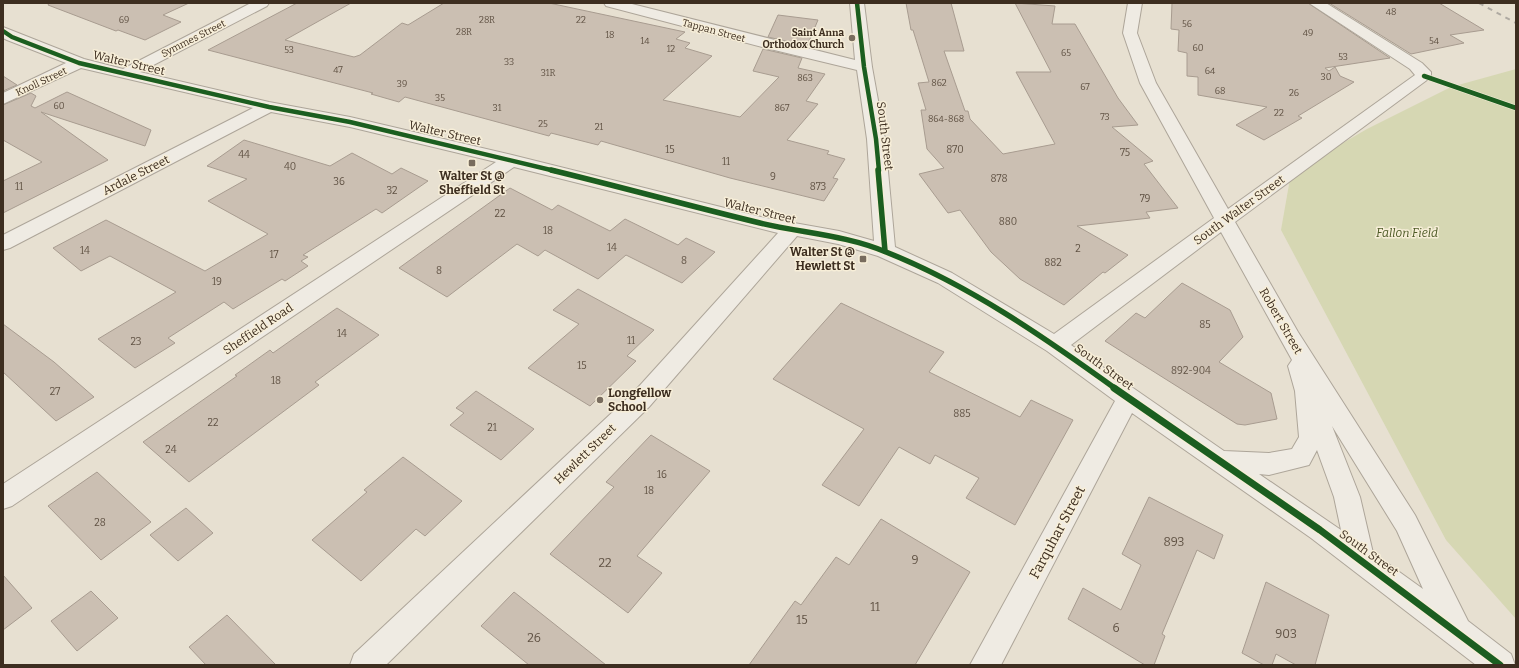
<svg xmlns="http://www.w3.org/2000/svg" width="1519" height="668" viewBox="0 0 1519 668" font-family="Bitter,serif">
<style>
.green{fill:#d6d7b3}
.building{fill:#cbbfb2;stroke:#a89c90}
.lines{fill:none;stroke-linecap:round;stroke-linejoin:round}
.minor-casing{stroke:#ada599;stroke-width:2}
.minor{fill:#efebe3;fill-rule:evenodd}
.rail{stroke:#afaaa2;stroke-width:2;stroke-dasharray:5 5;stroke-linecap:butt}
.cycleway-far2-casing{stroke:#f7eed8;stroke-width:6}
.cycleway-far1-casing{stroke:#f7eed8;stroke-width:8}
.cycleway-casing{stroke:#f7eed8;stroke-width:10}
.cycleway-far2{stroke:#1b5e20;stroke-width:4.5}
.cycleway-far1{stroke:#1b5e20;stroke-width:5.5}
.cycleway{stroke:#1b5e20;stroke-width:7}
.poi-dot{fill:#786c5e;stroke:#f7eed8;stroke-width:1.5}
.labels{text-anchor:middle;stroke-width:3;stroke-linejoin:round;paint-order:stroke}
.far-number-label{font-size:9px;fill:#605244}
.far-street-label{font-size:10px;fill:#3d2e20;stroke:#f7eed8}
.far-poi-label{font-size:10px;font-weight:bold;fill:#3d2e20;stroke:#f7eed8;text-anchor:end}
.number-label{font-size:10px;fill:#605244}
.street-label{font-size:12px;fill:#3d2e20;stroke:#f7eed8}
.poi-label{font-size:12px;font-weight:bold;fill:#3d2e20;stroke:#f7eed8}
.park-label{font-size:12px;font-style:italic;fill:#4d5a26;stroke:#f7eed8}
.near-number-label{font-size:12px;fill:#605244}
.near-street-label{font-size:14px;fill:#3d2e20;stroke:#f7eed8}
</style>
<rect width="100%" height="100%" fill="#e7e0d1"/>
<path class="green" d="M 1516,69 L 1516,619 L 1446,540 L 1281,230 L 1291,173 L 1367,129 L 1451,87 Z"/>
<g class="building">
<path d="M 49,3 L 189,3 L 163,15 L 181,22 L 145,40 L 118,30 L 116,31 L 48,5 Z"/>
<path d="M 297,3 L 351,3 L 285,40 L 354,57 L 360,55 L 402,23 L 408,25 L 444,3 L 549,3 L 685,32 L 676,39 L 690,43 L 685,48 L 712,56 L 663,100 L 740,117 L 779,77 L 753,71 L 763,49 L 802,58 L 798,68 L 825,74 L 806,101 L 818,104 L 787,140 L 829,151 L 827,154 L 845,159 L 833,178 L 838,179 L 824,201 L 730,178 L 601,141 L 598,145 L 551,133 L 549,136 L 405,97 L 399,102 L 371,94 L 373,93 L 208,50 Z"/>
<path d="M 906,3 L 951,3 L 964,51 L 944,51 L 965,111 L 968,111 L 970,119 L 1003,154 L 1055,144 L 1016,72 L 1051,72 L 1015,3 L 1055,6 L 1052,24 L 1075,24 L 1118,98 L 1138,125 L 1112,127 L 1153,161 L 1144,164 L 1178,208 L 1146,212 L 1150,218 L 1077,226 L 1128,255 L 1105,273 L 1103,272 L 1064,305 L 1020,279 L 991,252 L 960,210 L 948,213 L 919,174 L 944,168 L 927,149 L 921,110 L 926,110 L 918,83 L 929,82 L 913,30 L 911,30 Z"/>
<path d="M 1172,3 L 1308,3 L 1390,58 L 1325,68 L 1329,71 L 1335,67 L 1340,76 L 1354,82 L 1298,116 L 1302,118 L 1264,140 L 1236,125 L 1267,107 L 1198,95 L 1198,77 L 1187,76 L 1187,53 L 1178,51 L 1179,30 L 1171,29 Z"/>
<path d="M 1329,3 L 1439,3 L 1484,30 L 1450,35 L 1464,43 L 1411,54 Z"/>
<path d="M 778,15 L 818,20 L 807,46 L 768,37 Z"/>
<path d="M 3,76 L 17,85 L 3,91 Z"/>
<path d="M 67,92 L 151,130 L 145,146 L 41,112 L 108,160 L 3,213 L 3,181 L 42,162 L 3,140 L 3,105 L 31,93 L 36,96 L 31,106 L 35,108 Z"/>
<path d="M 244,140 L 330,166 L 352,153 L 392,174 L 401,168 L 428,181 L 382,213 L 376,209 L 303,255 L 308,257 L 301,261 L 308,266 L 285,281 L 282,279 L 233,309 L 224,302 L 168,338 L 175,343 L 135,368 L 98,339 L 176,292 L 110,256 L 81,271 L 53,248 L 106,220 L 205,271 L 268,234 L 208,201 L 247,179 L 207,166 Z"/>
<path d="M 510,188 L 552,210 L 558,205 L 610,231 L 625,219 L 678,245 L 686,238 L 715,252 L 682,283 L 626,255 L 598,279 L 545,250 L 538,256 L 517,244 L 447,297 L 399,268 Z"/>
<path d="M 1182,283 L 1230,310 L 1243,337 L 1219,362 L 1271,393 L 1277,419 L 1245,425 L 1237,424 L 1105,341 L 1136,313 L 1145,318 Z"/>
<path d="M 578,289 L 654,330 L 627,356 L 636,361 L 590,406 L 528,368 L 579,324 L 553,310 Z"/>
<path d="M 841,303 L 944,352 L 929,372 L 1020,417 L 1031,400 L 1073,420 L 1015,525 L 966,498 L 979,478 L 935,455 L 930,464 L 899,447 L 859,506 L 822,485 L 864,429 L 773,379 Z"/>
<path d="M 337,308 L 379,335 L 315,382 L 319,385 L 189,482 L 143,442 L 237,376 L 235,375 L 270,350 L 273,353 Z"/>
<path d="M 3,324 L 54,362 L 94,397 L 56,421 L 3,372 Z"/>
<path d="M 476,391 L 534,429 L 501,460 L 450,425 L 464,413 L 456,408 Z"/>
<path d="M 651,435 L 710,471 L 637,556 L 662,573 L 628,613 L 550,554 L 614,487 L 606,482 Z"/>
<path d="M 403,457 L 462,501 L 425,536 L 416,529 L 361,581 L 312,540 L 367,492 L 364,490 Z"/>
<path d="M 97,472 L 151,522 L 101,560 L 48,506 Z"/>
<path d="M 1149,497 L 1223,535 L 1214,559 L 1197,550 L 1162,634 L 1165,636 L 1154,665 L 1145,665 L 1068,619 L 1083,588 L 1121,610 L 1141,565 L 1122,554 Z"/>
<path d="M 186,508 L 213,533 L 178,561 L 150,535 Z"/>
<path d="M 881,519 L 970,572 L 915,665 L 749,665 L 795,601 L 801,605 L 836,557 L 849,565 Z"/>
<path d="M 3,575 L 32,608 L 3,630 Z"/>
<path d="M 1266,582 L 1329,615 L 1315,665 L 1296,665 L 1276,654 L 1272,665 L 1264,665 L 1242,653 Z"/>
<path d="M 91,591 L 118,618 L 77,651 L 51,621 Z"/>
<path d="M 514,592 L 606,665 L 529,665 L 481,626 Z"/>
<path d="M 227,615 L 276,665 L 206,665 L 189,647 Z"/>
</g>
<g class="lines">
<defs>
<path id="minor" d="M 251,3 L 269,3 L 267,6 L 140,72 L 269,102 L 350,117 L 512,155 L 761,217 L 839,231 L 874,241 L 867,139 L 857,70 L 766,48 L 606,6 L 604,3 L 628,3 L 855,60 L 850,3 L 864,3 L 872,67 L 885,139 L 895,247 L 952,273 L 1054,334 L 1214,218 L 1140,83 L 1123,33 L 1128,3 L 1142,3 L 1137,33 L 1156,83 L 1228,209 L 1415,75 L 1410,69 L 1309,3 L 1326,3 L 1422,63 L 1431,72 L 1431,77 L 1235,222 L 1298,332 L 1415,515 L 1468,621 L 1511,654 L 1515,665 L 1476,665 L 1311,538 L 1132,413 L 1001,665 L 970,665 L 1115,401 L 1047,351 L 938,283 L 878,256 L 838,244 L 797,236 L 649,407 L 386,665 L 350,665 L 354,654 L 633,393 L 778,233 L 514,167 L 12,506 L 3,509 L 3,484 L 496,162 L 350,127 L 271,112 L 10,248 L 3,250 L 3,235 L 253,108 L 81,68 L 3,104 L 3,93 L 66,63 L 7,40 L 3,38 L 3,27 L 84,59 L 123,69 ZM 1221,232 L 1292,360 L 1288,366 L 1295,391 L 1299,437 L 1292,449 L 1269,453 L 1224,451 L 1071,345 ZM 1332,426 L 1397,531 L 1423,589 L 1373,553 L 1360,497 ZM 1317,450 L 1334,497 L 1341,530 L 1259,474 L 1269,475 L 1309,465 Z"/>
</defs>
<use href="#minor" class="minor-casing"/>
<use href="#minor" class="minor"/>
<path class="rail" d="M 1479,3 L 1516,23"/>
<defs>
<g id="cycleway-far2">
<path d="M 857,3 L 864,67 L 876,139 L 879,171"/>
<path d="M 3,31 L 12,37 L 79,63 L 269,107 L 350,122 L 555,171"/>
<path d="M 1424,76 L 1516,108"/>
</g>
<g id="cycleway-far1">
<path d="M 551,170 C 621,187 690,206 760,223 C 802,233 846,235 886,252 C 969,285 1044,337 1116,389"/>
<path d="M 878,170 L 885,251"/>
</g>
<path id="cycleway" d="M 1114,388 L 1320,530 L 1500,665"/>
</defs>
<use href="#cycleway-far2" class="cycleway-far2-casing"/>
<use href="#cycleway-far1" class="cycleway-far1-casing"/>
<use href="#cycleway" class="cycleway-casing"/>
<use href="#cycleway-far2" class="cycleway-far2"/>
<use href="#cycleway-far1" class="cycleway-far1"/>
<use href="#cycleway" class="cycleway"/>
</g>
<g class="poi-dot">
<circle cx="852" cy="38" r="4"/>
<rect x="468" y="159" width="8" height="8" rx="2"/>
<rect x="859" y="255" width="8" height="8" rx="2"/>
<circle cx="600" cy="400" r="4"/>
</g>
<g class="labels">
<g class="far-number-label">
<text x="1391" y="15">48</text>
<text x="124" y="23">69</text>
<text x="487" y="23">28R</text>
<text x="581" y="23">22</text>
<text x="1187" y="27">56</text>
<text x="464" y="35">28R</text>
<text x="1308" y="36">49</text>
<text x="610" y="38">18</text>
<text x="645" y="44">14</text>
<text x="1434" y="44">54</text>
<text x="1198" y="51">60</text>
<text x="671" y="52">12</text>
<text x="289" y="53">53</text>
<text x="1066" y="56">65</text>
<text x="1343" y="60">53</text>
<text x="509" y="65">33</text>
<text x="338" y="73">47</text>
<text x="1210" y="74">64</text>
<text x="548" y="76">31R</text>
<text x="1326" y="80">30</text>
<text x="805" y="81">863</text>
<text x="939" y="86">862</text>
<text x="402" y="87">39</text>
<text x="1085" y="90">67</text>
<text x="1220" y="94">68</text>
<text x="1294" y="96">26</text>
<text x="440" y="101">35</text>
<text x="59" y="109">60</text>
<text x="497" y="111">31</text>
<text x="782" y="111">867</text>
<text x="1279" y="116">22</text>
<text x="1105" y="120">73</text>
<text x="946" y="122">864-868</text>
<text x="543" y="127">25</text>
<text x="599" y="130">21</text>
</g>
<g class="far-street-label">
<text transform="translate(714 30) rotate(15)" y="4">Tappan Street</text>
<text transform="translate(193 38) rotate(-27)" y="4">Symmes Street</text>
<text transform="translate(41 81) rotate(-25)" y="4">Knoll Street</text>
</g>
<g class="far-poi-label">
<text x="844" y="36">Saint Anna<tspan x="844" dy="12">Orthodox Church</tspan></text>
</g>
<g class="number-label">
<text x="670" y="153">15</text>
<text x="955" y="153">870</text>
<text x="1125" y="156">75</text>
<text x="244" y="158">44</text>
<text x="726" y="165">11</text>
<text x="290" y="170">40</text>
<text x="773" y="180">9</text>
<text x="999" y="182">878</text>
<text x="339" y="185">36</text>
<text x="19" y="190">11</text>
<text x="818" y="190">873</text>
<text x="392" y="194">32</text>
<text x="1145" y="202">79</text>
<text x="500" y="217">22</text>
<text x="1008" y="225">880</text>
<text x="548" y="234">18</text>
<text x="612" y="251">14</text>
<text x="1078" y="252">2</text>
<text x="85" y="254">14</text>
<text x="274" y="258">17</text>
<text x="684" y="264">8</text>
<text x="1053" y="266">882</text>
<text x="439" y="274">8</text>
<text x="217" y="285">19</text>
<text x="1205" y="328">85</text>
<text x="342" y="337">14</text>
<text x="631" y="344">11</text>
<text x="136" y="345">23</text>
<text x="582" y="369">15</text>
<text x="1191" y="374">892-904</text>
<text x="276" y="384">18</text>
<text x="55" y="395">27</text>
<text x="962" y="417">885</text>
<text x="213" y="426">22</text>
<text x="492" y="431">21</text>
<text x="171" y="453">24</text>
<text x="662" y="478">16</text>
<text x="649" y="494">18</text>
<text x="100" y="526">28</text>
</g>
<g class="street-label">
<text transform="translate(129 63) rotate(13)" y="4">Walter Street</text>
<text transform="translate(445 133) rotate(13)" y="4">Walter Street</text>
<text transform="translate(885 136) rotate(83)" y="4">South Street</text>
<text transform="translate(136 175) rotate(-27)" y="4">Ardale Street</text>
<text transform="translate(1239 210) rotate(-36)" y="4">South Walter Street</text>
<text transform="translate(760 211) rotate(14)" y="4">Walter Street</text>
<text transform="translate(1281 321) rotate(60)" y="4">Robert Street</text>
<text transform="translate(258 329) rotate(-34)" y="4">Sheffield Road</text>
<text transform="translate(1104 367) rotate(36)" y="4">South Street</text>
<text transform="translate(585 454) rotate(-44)" y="4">Hewlett Street</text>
<text transform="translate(1369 553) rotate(36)" y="4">South Street</text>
</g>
<g class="poi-label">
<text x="472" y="180">Walter St @<tspan x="472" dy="14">Sheffield St</tspan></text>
<text x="855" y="256" text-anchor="end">Walter St @<tspan x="855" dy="14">Hewlett St</tspan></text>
<text x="608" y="397" text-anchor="start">Longfellow<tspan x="608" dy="14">School</tspan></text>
</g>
<g class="park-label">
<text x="1407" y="237">Fallon Field</text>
</g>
<g class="near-number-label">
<text x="1174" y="546">893</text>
<text x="915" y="564">9</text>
<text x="605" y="567">22</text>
<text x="875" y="611">11</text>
<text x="802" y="624">15</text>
<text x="1116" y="632">6</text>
<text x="1286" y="638">903</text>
<text x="534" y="642">26</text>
</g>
<g class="near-street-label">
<text transform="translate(1057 532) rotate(-62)" y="5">Farquhar Street</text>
</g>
</g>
<rect width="1519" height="668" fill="none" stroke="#3d2e20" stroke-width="8"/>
</svg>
